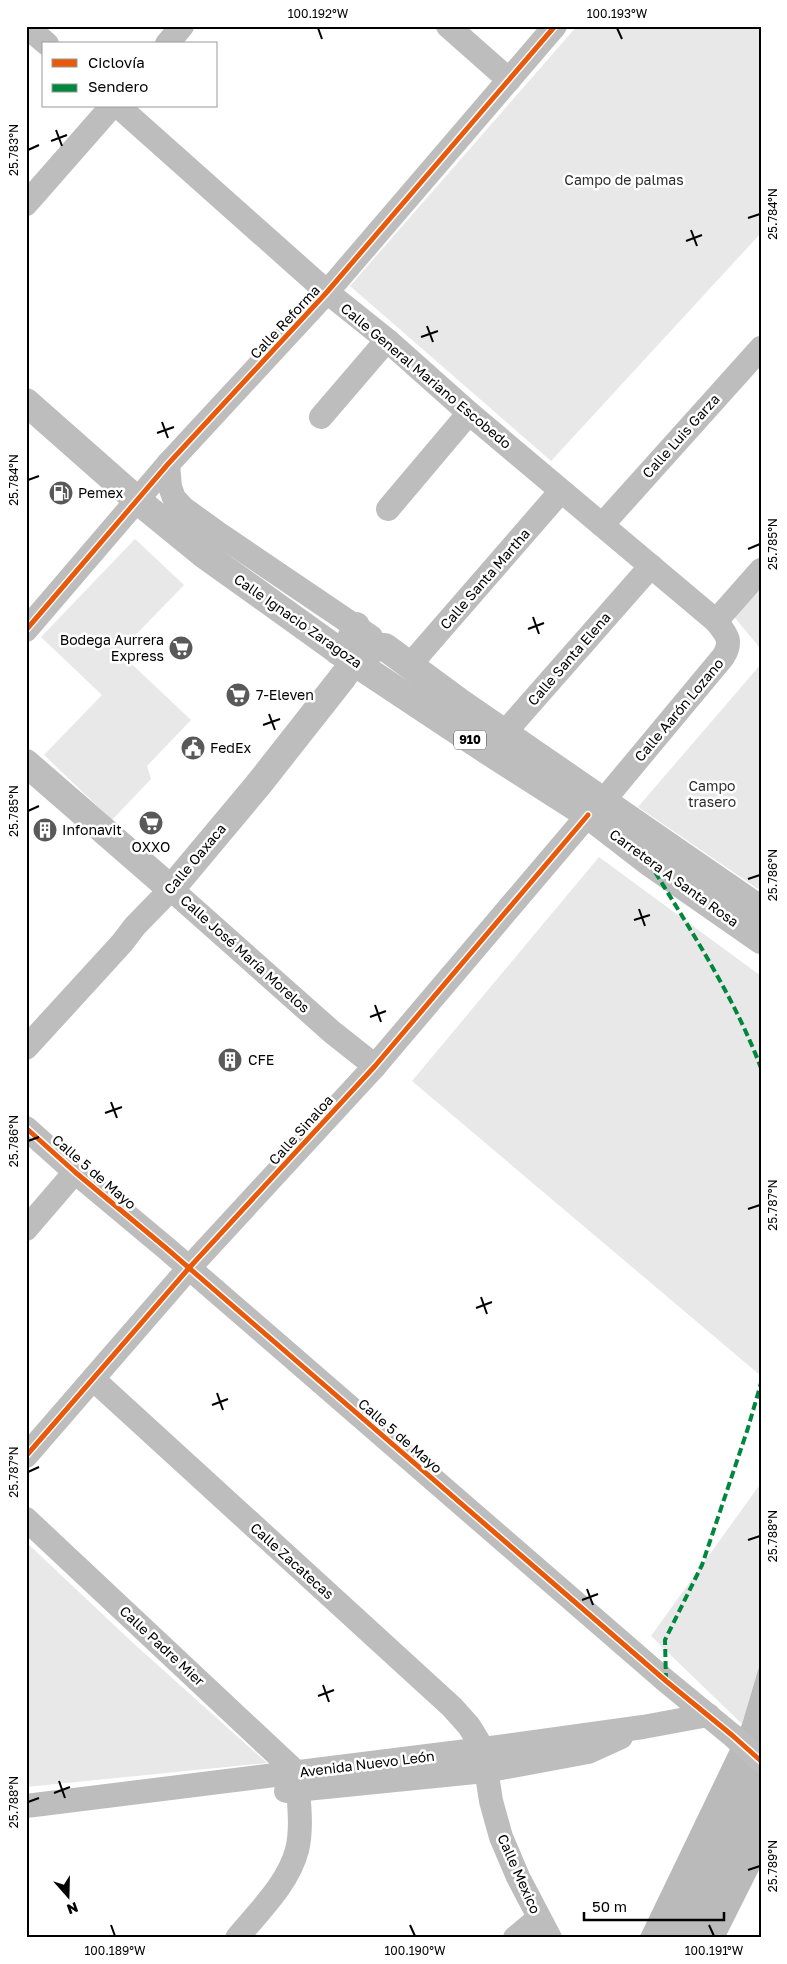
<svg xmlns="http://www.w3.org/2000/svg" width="787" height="1964" viewBox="0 0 787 1964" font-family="'Golos Text',sans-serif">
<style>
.green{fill:#e8e8e8}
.water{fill:#bababa}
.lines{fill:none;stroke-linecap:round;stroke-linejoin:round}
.minor{stroke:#bdbdbd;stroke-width:24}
.major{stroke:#bdbdbd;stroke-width:28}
.quiet{stroke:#00873e;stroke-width:4;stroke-dasharray:8 4;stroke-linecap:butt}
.cycleway-casing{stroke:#fff;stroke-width:8}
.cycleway{stroke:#e8590c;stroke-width:5}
.ticks{fill:none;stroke:#000;stroke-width:2}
.labels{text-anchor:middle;stroke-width:5;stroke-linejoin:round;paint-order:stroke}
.shield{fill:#fff;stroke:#4c4c4c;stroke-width:1}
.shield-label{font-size:12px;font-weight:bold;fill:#000}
.park-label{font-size:14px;fill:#2c2c2c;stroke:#fff}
.street-label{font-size:14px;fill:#000;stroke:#fff}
.poi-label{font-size:14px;fill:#000;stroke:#fff;text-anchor:start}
.neatline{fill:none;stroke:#000;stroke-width:2}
.ticks-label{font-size:12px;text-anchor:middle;fill:#000}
</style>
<rect width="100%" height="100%" fill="#fff"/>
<g class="green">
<path d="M 577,26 L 761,26 L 761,233 L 551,461 L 350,286 Z"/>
<path d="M 135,539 L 184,585 L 119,652 L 191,720 L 147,766 L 151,779 L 112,820 L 44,755 L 102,695 L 41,637 Z"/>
<path d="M 761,580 L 761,647 L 760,648 L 731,613 Z"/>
<path d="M 761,664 L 761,891 L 638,807 Z"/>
<path d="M 599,857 L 761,976 L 761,1376 L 412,1081 Z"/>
<path d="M 761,1483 L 761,1660 L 742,1724 L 651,1636 Z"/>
<path d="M 26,1542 L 132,1642 L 267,1763 L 26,1787 Z"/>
</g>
<path class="water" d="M 761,1660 L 761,1866 L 725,1938 L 639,1938 L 742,1724 Z"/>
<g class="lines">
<g class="minor">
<path d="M 26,26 L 47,44"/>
<path d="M 448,26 L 509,80"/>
<path d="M 167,44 L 182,26"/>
<path d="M 118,106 L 327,292 L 387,340 L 469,413 L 716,621"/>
<path d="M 26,204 L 112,106"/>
<path d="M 321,417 L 387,340"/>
<path d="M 168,464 L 170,487 L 174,498 L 183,508 L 219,534 L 371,637"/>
<path d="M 388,509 L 469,413"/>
<path d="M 602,525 L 761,348"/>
<path d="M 26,630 L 168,464 L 327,292 L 555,26"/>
<path d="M 409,666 L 561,491"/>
<path d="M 492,747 L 651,566"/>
<path d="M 604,800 L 723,657 C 733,641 727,635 716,621 L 761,570"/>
<path d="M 26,1048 L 122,943 L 135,926 L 171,889 L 332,1032 L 375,1066"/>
<path d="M 26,1128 L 75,1172 L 166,1248 L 666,1681 L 733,1736 L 761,1761"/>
<path d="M 26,1229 L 75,1172"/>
<path d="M 93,1379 L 452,1707 L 469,1726 L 483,1749 L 491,1801 L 501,1837 L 518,1877 L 550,1938"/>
<path d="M 26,1456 L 189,1268 L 375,1066 L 588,815"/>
<path d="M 26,1519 L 297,1773 C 298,1797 303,1826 297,1850 C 288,1884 259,1911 237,1938"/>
<path d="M 286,1791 L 485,1771 L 588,1752 L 621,1737"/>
<path d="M 26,1806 L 483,1749 L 643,1727 L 708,1715"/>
<path d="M 515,1938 L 539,1918"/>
</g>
<g class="major">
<path d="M 26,402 L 137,500 L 202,553 L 354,662 L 488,751 L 588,815 L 649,862 L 761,940"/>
<path d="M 338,651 L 350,641 L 356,626"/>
<path d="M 26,763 L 171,889 L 258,785 L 343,677 L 360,653 L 364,649 L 385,647 L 461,703 L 761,910"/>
</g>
<g class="quiet">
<path d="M 649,862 C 689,928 733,994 761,1068"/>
<path d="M 666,1681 L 665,1640 L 702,1565 L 748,1428 L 761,1383"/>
</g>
<defs>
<g id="cycleway">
<path d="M 26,630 L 168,464 L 327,292 L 555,26"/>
<path d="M 26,1128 L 75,1172 L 166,1248 L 666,1681 L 733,1736 L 761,1761"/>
<path d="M 26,1456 L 189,1268 L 375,1066 L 588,815"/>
</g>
</defs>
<use href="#cycleway" class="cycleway-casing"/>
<use href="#cycleway" class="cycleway"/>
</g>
<path class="ticks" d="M 318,28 L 322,39M 617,28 L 622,39M 56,130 L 62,146M 51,141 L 67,135M 28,150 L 39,145M 748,218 L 760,214M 691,230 L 697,246M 686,241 L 702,235M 427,326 L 433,342M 421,337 L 438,331M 162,422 L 168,438M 157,433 L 174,427M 28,480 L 39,476M 748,549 L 760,544M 533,617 L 539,634M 528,629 L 544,623M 269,714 L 275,730M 263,725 L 280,719M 28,811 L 39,806M 748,879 L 760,875M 639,909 L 645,926M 634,920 L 650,915M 375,1005 L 381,1022M 370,1017 L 386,1011M 111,1102 L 117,1118M 105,1113 L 122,1107M 28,1141 L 39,1137M 748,1209 L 760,1205M 481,1297 L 487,1314M 476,1308 L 492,1302M 217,1393 L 223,1410M 212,1405 L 228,1399M 28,1472 L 39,1467M 748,1540 L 760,1536M 587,1589 L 593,1605M 582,1600 L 598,1594M 323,1685 L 329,1702M 318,1696 L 334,1690M 59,1781 L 65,1798M 54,1793 L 70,1787M 28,1802 L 39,1798M 748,1870 L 760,1866M 111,1925 L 115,1936M 410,1925 L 415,1936M 709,1925 L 714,1936"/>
<defs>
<symbol id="fuel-disc" viewBox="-11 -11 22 22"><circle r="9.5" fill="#595959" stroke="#fff"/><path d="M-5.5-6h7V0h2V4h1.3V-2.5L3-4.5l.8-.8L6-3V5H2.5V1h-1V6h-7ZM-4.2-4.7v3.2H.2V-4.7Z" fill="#fff"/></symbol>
<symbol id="supermarket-disc" viewBox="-11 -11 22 22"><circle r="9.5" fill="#595959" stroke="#fff"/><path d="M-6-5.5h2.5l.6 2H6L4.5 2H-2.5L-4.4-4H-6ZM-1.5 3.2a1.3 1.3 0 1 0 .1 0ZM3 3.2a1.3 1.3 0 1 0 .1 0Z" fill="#fff"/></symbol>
<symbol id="civic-disc" viewBox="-11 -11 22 22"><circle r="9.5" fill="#595959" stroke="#fff"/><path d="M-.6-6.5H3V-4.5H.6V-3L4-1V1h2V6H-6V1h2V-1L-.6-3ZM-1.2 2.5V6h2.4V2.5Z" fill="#fff"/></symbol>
<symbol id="building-disc" viewBox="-11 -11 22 22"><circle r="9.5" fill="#595959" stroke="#fff"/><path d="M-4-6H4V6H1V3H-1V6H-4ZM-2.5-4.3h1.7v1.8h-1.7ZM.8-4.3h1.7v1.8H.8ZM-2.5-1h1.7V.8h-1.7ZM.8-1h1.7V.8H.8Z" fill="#fff"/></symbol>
</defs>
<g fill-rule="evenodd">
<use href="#fuel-disc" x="47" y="479" width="28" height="28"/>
<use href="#supermarket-disc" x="167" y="634" width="28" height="28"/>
<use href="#supermarket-disc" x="224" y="681" width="28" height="28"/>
<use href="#civic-disc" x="179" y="734" width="28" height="28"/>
<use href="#supermarket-disc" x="137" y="809" width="28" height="28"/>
<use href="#building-disc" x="31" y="816" width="28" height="28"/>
<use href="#building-disc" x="216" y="1046" width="28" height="28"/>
</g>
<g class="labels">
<rect class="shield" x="454" y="730.5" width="32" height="19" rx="4"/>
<g class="shield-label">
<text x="470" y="744">910</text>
</g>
<g class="park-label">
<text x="624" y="185">Campo de palmas</text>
<text x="712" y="791">Campo<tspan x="712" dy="16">trasero</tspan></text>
</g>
<g class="street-label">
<text transform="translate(285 322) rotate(-47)" y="5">Calle Reforma</text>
<text transform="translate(426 376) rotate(40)" y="5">Calle General Mariano Escobedo</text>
<text transform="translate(681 436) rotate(-48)" y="5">Calle Luis Garza</text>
<text transform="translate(485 579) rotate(-49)" y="5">Calle Santa Martha</text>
<text transform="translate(298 621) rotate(35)" y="5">Calle Ignacio Zaragoza</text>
<text transform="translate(569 659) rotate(-49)" y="5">Calle Santa Elena</text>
<text transform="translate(679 710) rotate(-50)" y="5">Calle Aarón Lozano</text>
<text transform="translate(195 859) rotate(-50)" y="5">Calle Oaxaca</text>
<text transform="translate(674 878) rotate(36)" y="5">Carretera A Santa Rosa</text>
<text transform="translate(245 954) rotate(42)" y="5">Calle José María Morelos</text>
<text transform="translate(301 1130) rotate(-48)" y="5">Calle Sinaloa</text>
<text transform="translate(94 1172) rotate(41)" y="5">Calle 5 de Mayo</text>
<text transform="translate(400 1436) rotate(41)" y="5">Calle 5 de Mayo</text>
<text transform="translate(292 1561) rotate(42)" y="5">Calle Zacatecas</text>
<text transform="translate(162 1646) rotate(43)" y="5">Calle Padre Mier</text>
<text transform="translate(367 1764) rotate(-7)" y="5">Avenida Nuevo León</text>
<text transform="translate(519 1874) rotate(66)" y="5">Calle Mexico</text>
</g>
<g class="poi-label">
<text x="78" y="498">Pemex</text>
<text x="164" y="645" text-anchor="end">Bodega Aurrera<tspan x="164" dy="16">Express</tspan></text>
<text x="256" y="700">7-Eleven</text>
<text x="210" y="753">FedEx</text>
<text x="62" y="835">Infonavit</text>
<text x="151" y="852" text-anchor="middle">OXXO</text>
<text x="248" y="1065">CFE</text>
</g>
</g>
<rect width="787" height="1964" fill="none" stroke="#ffffff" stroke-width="55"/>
<rect x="42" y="42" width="175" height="65" fill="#ffffff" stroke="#999999"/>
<rect x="52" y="59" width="25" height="8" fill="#e8590c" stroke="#999999"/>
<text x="88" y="68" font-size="15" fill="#000000">Ciclovía</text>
<rect x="52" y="84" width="25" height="8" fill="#00873e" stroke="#999999"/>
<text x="88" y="92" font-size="15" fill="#000000">Sendero</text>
<g transform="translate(68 1896) rotate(160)" stroke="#ffffff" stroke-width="4" paint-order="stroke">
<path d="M0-4L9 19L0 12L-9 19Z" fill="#000000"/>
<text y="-8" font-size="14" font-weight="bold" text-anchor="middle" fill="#000000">N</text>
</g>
<path d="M584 1912v8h140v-8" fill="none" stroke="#000000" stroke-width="2.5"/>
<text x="592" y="1912" font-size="15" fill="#000000" stroke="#ffffff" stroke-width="4" paint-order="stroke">50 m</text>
<rect x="28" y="28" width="732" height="1908" class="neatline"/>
<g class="ticks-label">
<text x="318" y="18">100.192°W</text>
<text x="617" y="18">100.193°W</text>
<text transform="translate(14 150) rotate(-90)" y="4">25.783°N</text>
<text transform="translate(773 214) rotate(-90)" y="4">25.784°N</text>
<text transform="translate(14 480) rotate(-90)" y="4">25.784°N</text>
<text transform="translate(773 544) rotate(-90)" y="4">25.785°N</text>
<text transform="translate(14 811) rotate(-90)" y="4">25.785°N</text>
<text transform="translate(773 875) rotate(-90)" y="4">25.786°N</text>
<text transform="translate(14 1141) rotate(-90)" y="4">25.786°N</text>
<text transform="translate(773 1205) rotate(-90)" y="4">25.787°N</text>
<text transform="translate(14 1472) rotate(-90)" y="4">25.787°N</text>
<text transform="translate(773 1536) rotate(-90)" y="4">25.788°N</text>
<text transform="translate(14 1802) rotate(-90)" y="4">25.788°N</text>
<text transform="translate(773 1866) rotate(-90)" y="4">25.789°N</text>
<text x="115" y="1955">100.189°W</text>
<text x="415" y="1955">100.190°W</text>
<text x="714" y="1955">100.191°W</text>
</g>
</svg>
